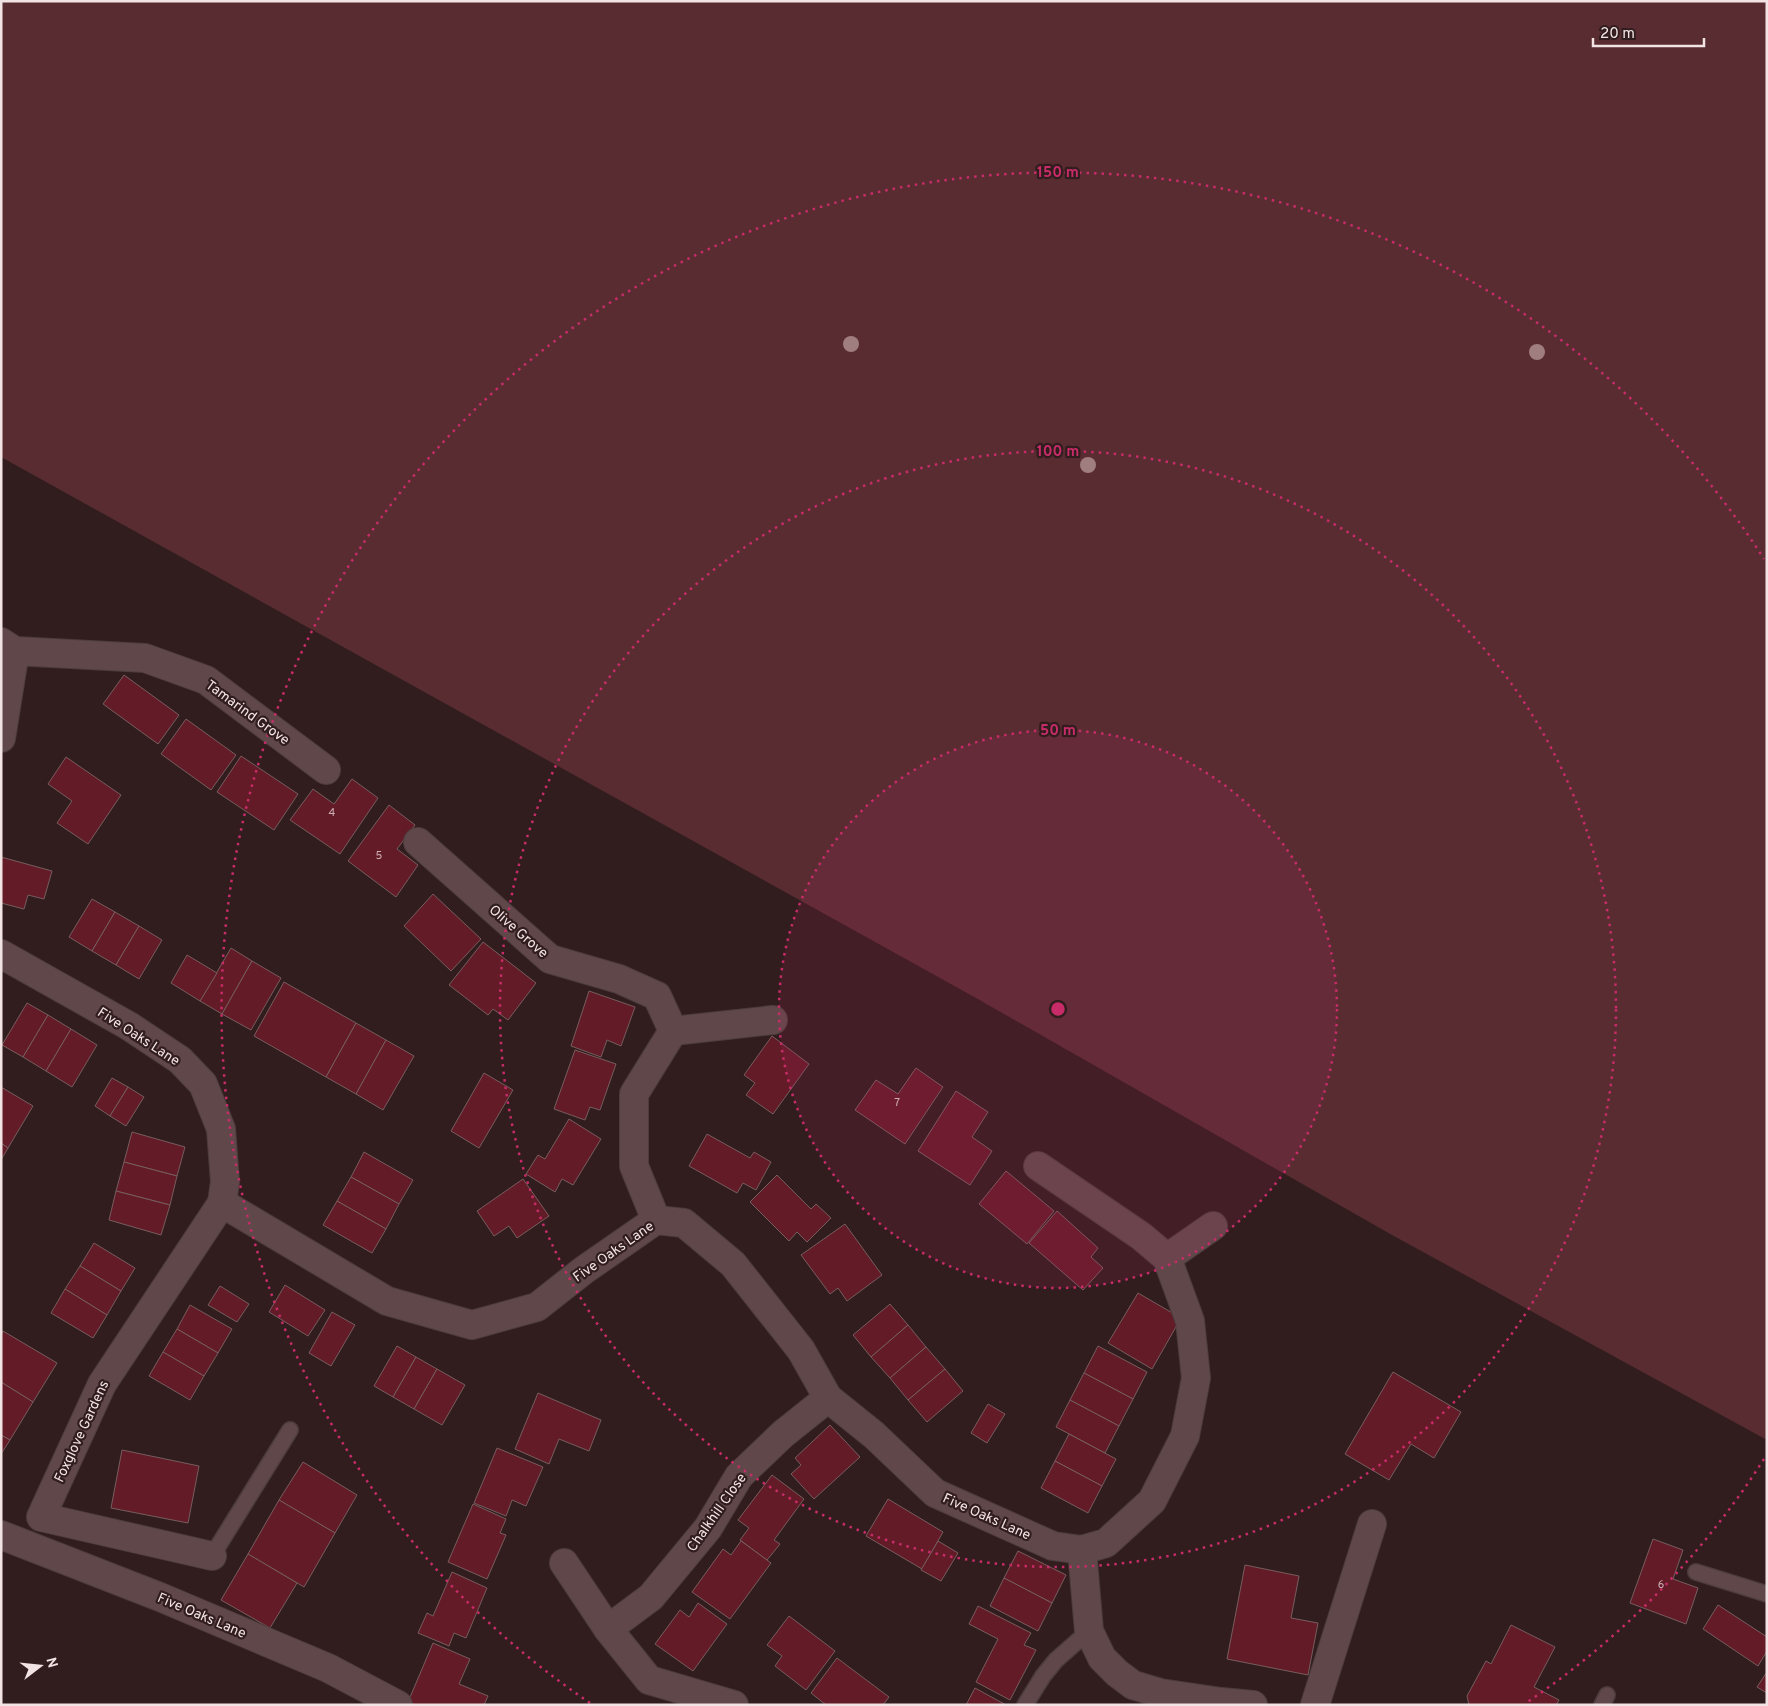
<svg xmlns="http://www.w3.org/2000/svg" width="1768" height="1706" viewBox="0 0 1768 1706" font-family="Overpass,sans-serif">
<style>
.green{fill:#582c31}
.building{fill:#641b28;stroke:#765d5e}
.lines{fill:none;stroke-linecap:round;stroke-linejoin:round}
.service-casing{stroke:#4d3c3d;stroke-width:18}
.minor-casing{stroke:#4d3c3d;stroke-width:30}
.service{stroke:#60484a;stroke-width:15}
.minor{stroke:#60484a;stroke-width:28}
.tree{fill:#a07d7f}
.ring{fill:none;stroke:#c72c69;stroke-width:2.5;stroke-dasharray:2.5 5}
.labels{text-anchor:middle;stroke-width:4.5;stroke-linejoin:round;paint-order:stroke}
.number-label{font-size:11px;fill:#ceb1b5}
.street-label{font-size:14px;fill:#f2e3e4;stroke:#321d1e}
.centre{fill:#c72c69;stroke:#321d1e;stroke-width:2.5}
.ring-label{font-size:15px;text-anchor:middle;font-weight:bold;fill:#c72c69;stroke:#321d1e;stroke-width:4.5;stroke-linejoin:round;paint-order:stroke}
</style>
<rect width="100%" height="100%" fill="#321d1e"/>
<path class="green" d="M 1,1 L 1767,1 L 1767,1440 L 1392,1235 L 976,998 L 1,457 Z"/>
<g class="building">
<path d="M 124,675 L 179,715 L 158,744 L 103,704 Z"/>
<path d="M 186,719 L 236,755 L 211,790 L 161,754 Z"/>
<path d="M 241,756 L 298,794 L 274,830 L 217,792 Z"/>
<path d="M 66,757 L 121,795 L 88,844 L 57,823 L 72,801 L 48,784 Z"/>
<path d="M 352,779 L 378,798 L 340,854 L 290,820 L 313,789 L 334,804 Z"/>
<path d="M 389,805 L 415,825 L 397,849 L 418,865 L 396,897 L 348,861 Z"/>
<path d="M 1,857 L 52,871 L 44,899 L 28,895 L 24,909 L 1,903 Z"/>
<path d="M 433,894 L 481,939 L 451,971 L 404,926 Z"/>
<path d="M 92,899 L 115,912 L 92,951 L 69,937 Z"/>
<path d="M 115,912 L 139,926 L 116,965 L 92,951 Z"/>
<path d="M 139,926 L 162,940 L 139,979 L 116,965 Z"/>
<path d="M 483,942 L 536,983 L 508,1020 L 493,1009 L 488,1015 L 449,985 Z"/>
<path d="M 231,948 L 252,961 L 222,1014 L 200,1001 Z"/>
<path d="M 187,955 L 217,973 L 200,1001 L 171,983 Z"/>
<path d="M 252,961 L 281,978 L 251,1030 L 222,1014 Z"/>
<path d="M 284,982 L 356,1023 L 326,1077 L 254,1036 Z"/>
<path d="M 589,991 L 635,1007 L 621,1046 L 607,1040 L 601,1057 L 571,1046 Z"/>
<path d="M 27,1003 L 48,1015 L 23,1057 L 2,1045 Z"/>
<path d="M 48,1015 L 71,1029 L 46,1071 L 23,1057 Z"/>
<path d="M 356,1023 L 386,1040 L 356,1094 L 326,1077 Z"/>
<path d="M 71,1029 L 97,1045 L 72,1087 L 46,1071 Z"/>
<path d="M 772,1036 L 809,1064 L 773,1114 L 746,1095 L 755,1083 L 744,1075 Z"/>
<path d="M 386,1040 L 414,1056 L 383,1110 L 356,1094 Z"/>
<path d="M 575,1050 L 616,1064 L 600,1110 L 590,1107 L 585,1120 L 554,1109 Z"/>
<path d="M 916,1068 L 943,1087 L 905,1144 L 855,1110 L 876,1080 L 898,1094 Z"/>
<path d="M 484,1073 L 513,1090 L 479,1148 L 451,1131 Z"/>
<path d="M 112,1078 L 128,1087 L 110,1116 L 95,1106 Z"/>
<path d="M 1,1087 L 33,1106 L 8,1148 L 1,1143 Z"/>
<path d="M 128,1087 L 144,1097 L 126,1126 L 110,1116 Z"/>
<path d="M 956,1091 L 988,1112 L 972,1137 L 992,1151 L 970,1185 L 918,1151 Z"/>
<path d="M 569,1119 L 601,1139 L 573,1185 L 562,1179 L 555,1192 L 526,1174 L 538,1155 L 545,1159 Z"/>
<path d="M 132,1132 L 185,1147 L 177,1176 L 124,1162 Z"/>
<path d="M 707,1134 L 750,1158 L 754,1152 L 771,1162 L 756,1190 L 743,1183 L 737,1193 L 689,1166 Z"/>
<path d="M 1,1143 L 8,1148 L 1,1160 Z"/>
<path d="M 364,1152 L 413,1180 L 399,1204 L 351,1177 Z"/>
<path d="M 124,1162 L 177,1176 L 170,1205 L 116,1191 Z"/>
<path d="M 1006,1171 L 1054,1211 L 1027,1244 L 979,1204 Z"/>
<path d="M 777,1175 L 811,1209 L 816,1204 L 831,1218 L 807,1242 L 797,1232 L 789,1241 L 750,1202 Z"/>
<path d="M 351,1177 L 399,1204 L 386,1229 L 337,1201 Z"/>
<path d="M 523,1179 L 549,1216 L 517,1238 L 509,1226 L 494,1236 L 477,1211 Z"/>
<path d="M 116,1191 L 170,1205 L 161,1235 L 109,1220 Z"/>
<path d="M 337,1201 L 386,1229 L 372,1253 L 323,1225 Z"/>
<path d="M 1057,1211 L 1098,1248 L 1091,1257 L 1103,1268 L 1083,1290 L 1029,1243 Z"/>
<path d="M 845,1224 L 882,1275 L 847,1301 L 838,1288 L 830,1294 L 801,1255 Z"/>
<path d="M 94,1243 L 135,1268 L 121,1291 L 80,1266 Z"/>
<path d="M 80,1266 L 121,1291 L 107,1315 L 65,1289 Z"/>
<path d="M 285,1285 L 325,1310 L 308,1336 L 269,1312 Z"/>
<path d="M 220,1286 L 249,1304 L 237,1322 L 208,1305 Z"/>
<path d="M 65,1289 L 107,1315 L 93,1338 L 51,1313 Z"/>
<path d="M 1138,1293 L 1181,1318 L 1152,1369 L 1108,1343 Z"/>
<path d="M 890,1304 L 908,1325 L 871,1357 L 853,1335 Z"/>
<path d="M 190,1305 L 232,1329 L 218,1353 L 177,1329 Z"/>
<path d="M 332,1312 L 355,1325 L 331,1366 L 309,1353 Z"/>
<path d="M 908,1325 L 926,1347 L 890,1378 L 871,1357 Z"/>
<path d="M 177,1329 L 218,1353 L 204,1376 L 163,1352 Z"/>
<path d="M 3,1331 L 57,1363 L 33,1402 L 1,1382 L 1,1335 Z"/>
<path d="M 397,1346 L 416,1357 L 393,1397 L 374,1386 Z"/>
<path d="M 1098,1346 L 1147,1372 L 1133,1399 L 1084,1373 Z"/>
<path d="M 926,1347 L 945,1369 L 908,1400 L 890,1378 Z"/>
<path d="M 163,1352 L 204,1376 L 190,1400 L 149,1376 Z"/>
<path d="M 416,1357 L 437,1369 L 414,1409 L 393,1397 Z"/>
<path d="M 437,1369 L 465,1385 L 442,1425 L 414,1409 Z"/>
<path d="M 945,1369 L 963,1391 L 927,1422 L 908,1400 Z"/>
<path d="M 1393,1372 L 1461,1412 L 1434,1458 L 1411,1444 L 1389,1480 L 1345,1454 Z"/>
<path d="M 1084,1373 L 1133,1399 L 1119,1426 L 1070,1400 Z"/>
<path d="M 1,1382 L 33,1402 L 10,1440 L 1,1435 Z"/>
<path d="M 538,1393 L 601,1420 L 589,1451 L 559,1439 L 549,1464 L 515,1449 Z"/>
<path d="M 1070,1400 L 1119,1426 L 1105,1453 L 1056,1427 Z"/>
<path d="M 988,1404 L 1005,1414 L 987,1443 L 971,1433 Z"/>
<path d="M 830,1425 L 860,1457 L 814,1499 L 791,1474 L 801,1465 L 795,1458 Z"/>
<path d="M 1069,1434 L 1116,1459 L 1102,1486 L 1055,1461 Z"/>
<path d="M 1,1435 L 10,1440 L 1,1454 Z"/>
<path d="M 497,1448 L 543,1467 L 526,1506 L 512,1500 L 506,1516 L 474,1503 Z"/>
<path d="M 122,1450 L 199,1466 L 188,1523 L 111,1508 Z"/>
<path d="M 1055,1461 L 1102,1486 L 1088,1513 L 1041,1488 Z"/>
<path d="M 303,1462 L 357,1495 L 335,1533 L 279,1500 Z"/>
<path d="M 772,1475 L 804,1499 L 774,1540 L 780,1544 L 767,1560 L 740,1540 L 749,1528 L 738,1520 Z"/>
<path d="M 888,1499 L 943,1532 L 922,1569 L 866,1536 Z"/>
<path d="M 279,1500 L 335,1533 L 304,1587 L 248,1554 Z"/>
<path d="M 473,1504 L 506,1519 L 500,1533 L 506,1535 L 487,1579 L 448,1562 Z"/>
<path d="M 1653,1539 L 1683,1550 L 1673,1579 L 1698,1588 L 1686,1624 L 1630,1603 Z"/>
<path d="M 741,1541 L 771,1563 L 730,1619 L 692,1592 L 723,1549 L 731,1555 Z"/>
<path d="M 938,1541 L 958,1553 L 941,1581 L 921,1570 Z"/>
<path d="M 1018,1551 L 1066,1575 L 1052,1603 L 1004,1578 Z"/>
<path d="M 248,1554 L 297,1583 L 270,1628 L 221,1600 Z"/>
<path d="M 1245,1565 L 1299,1576 L 1291,1618 L 1318,1623 L 1308,1675 L 1227,1659 Z"/>
<path d="M 452,1572 L 487,1588 L 466,1638 L 454,1633 L 449,1646 L 418,1633 L 427,1613 L 433,1616 Z"/>
<path d="M 1004,1578 L 1052,1603 L 1038,1631 L 990,1606 Z"/>
<path d="M 698,1603 L 727,1624 L 693,1671 L 655,1644 L 680,1610 L 689,1617 Z"/>
<path d="M 1718,1605 L 1767,1637 L 1767,1651 L 1758,1666 L 1703,1629 Z"/>
<path d="M 978,1606 L 1031,1633 L 1024,1645 L 1036,1650 L 1010,1700 L 976,1682 L 998,1639 L 969,1624 Z"/>
<path d="M 789,1616 L 835,1651 L 806,1690 L 775,1666 L 782,1656 L 767,1645 Z"/>
<path d="M 1511,1625 L 1555,1647 L 1534,1687 L 1559,1700 L 1556,1705 L 1469,1705 L 1467,1696 L 1486,1661 L 1491,1664 Z"/>
<path d="M 433,1643 L 470,1659 L 459,1684 L 488,1696 L 484,1705 L 415,1705 L 408,1702 Z"/>
<path d="M 837,1658 L 889,1697 L 883,1705 L 826,1705 L 811,1693 Z"/>
<path d="M 1767,1672 L 1767,1693 L 1757,1687 Z"/>
<path d="M 975,1688 L 1006,1705 L 966,1705 Z"/>
</g>
<g class="lines">
<defs>
<g id="service">
<path d="M 212,1556 L 290,1430"/>
<path d="M 1696,1572 L 1767,1594"/>
<path d="M 1025,1705 L 1043,1676 L 1056,1660 L 1089,1631"/>
<path d="M 1602,1705 L 1607,1695"/>
</g>
<g id="minor">
<path d="M 1,642 L 15,651 L 145,658 L 206,680 L 326,770"/>
<path d="M 1,738 L 15,651"/>
<path d="M 418,842 L 550,959 L 619,979 L 657,996 L 673,1031 L 634,1094 L 634,1166 L 656,1220"/>
<path d="M 1,954 L 129,1026 L 180,1060 L 203,1084 L 221,1129 L 225,1182 L 222,1203 L 387,1301 L 472,1325 L 537,1307 L 584,1270 L 656,1220 L 684,1223 L 733,1264 L 801,1350 L 828,1398 L 874,1435 L 935,1493 L 1053,1546 L 1082,1550 L 1106,1543 L 1152,1501 L 1185,1436 L 1196,1378 L 1190,1321 L 1167,1258 L 1141,1236 L 1038,1166"/>
<path d="M 673,1031 L 773,1020"/>
<path d="M 1167,1258 L 1213,1226"/>
<path d="M 1,1535 L 160,1597 L 328,1668 L 398,1705"/>
<path d="M 1082,1550 L 1089,1631 L 1102,1658 L 1117,1673 L 1133,1685 L 1160,1693 L 1221,1702 L 1253,1705"/>
<path d="M 212,1556 L 41,1517 L 102,1384 L 222,1203"/>
<path d="M 564,1563 L 608,1629"/>
<path d="M 734,1705 L 649,1680 L 608,1629 L 651,1597 L 708,1528 L 739,1476 L 783,1434 L 828,1398"/>
<path d="M 1315,1705 L 1372,1524"/>
</g>
</defs>
<use href="#service" class="service-casing"/>
<use href="#minor" class="minor-casing"/>
<use href="#service" class="service"/>
<use href="#minor" class="minor"/>
</g>
<g class="tree">
<circle cx="851" cy="344" r="8"/>
<circle cx="1537" cy="352" r="8"/>
<circle cx="1088" cy="465" r="8"/>
</g>
<circle cx="1058" cy="1009" r="279" fill="#c72c69" fill-opacity=".12"/>
<g class="ring">
<circle cx="1058" cy="1009" r="279"/>
<circle cx="1058" cy="1009" r="558"/>
<path d="M1764 1459A837 837 0 0 1 1526 1703M590 1703A837 837 0 1 1 1764 559"/>
</g>
<g class="labels">
<g class="number-label">
<text x="332" y="816">4</text>
<text x="379" y="859">5</text>
<text x="897" y="1106">7</text>
<text x="1661" y="1588">6</text>
</g>
<g class="street-label">
<text transform="translate(248 712) rotate(36)" y="5">Tamarind Grove</text>
<text transform="translate(519 931) rotate(41)" y="5">Olive Grove</text>
<text transform="translate(139 1036) rotate(33)" y="5">Five Oaks Lane</text>
<text transform="translate(613 1251) rotate(-35)" y="5">Five Oaks Lane</text>
<text transform="translate(81 1431) rotate(-65)" y="5">Foxglove Gardens</text>
<text transform="translate(716 1512) rotate(-55)" y="5">Chalkhill Close</text>
<text transform="translate(987 1516) rotate(24)" y="5">Five Oaks Lane</text>
<text transform="translate(202 1615) rotate(23)" y="5">Five Oaks Lane</text>
</g>
</g>
<circle cx="1058" cy="1009" r="8" class="centre"/>
<g class="ring-label">
<text x="1058" y="177">150 m</text>
<text x="1058" y="456">100 m</text>
<text x="1058" y="735">50 m</text>
</g>
<rect width="1768" height="1706" fill="none" stroke="#f2e3e4" stroke-width="5"/>
<g transform="translate(40 1666) rotate(74)" stroke="#321d1e" stroke-width="4" paint-order="stroke">
<path d="M0-4L9 19L0 12L-9 19Z" fill="#f2e3e4"/>
<text y="-8" font-size="14" font-weight="bold" text-anchor="middle" fill="#f2e3e4">N</text>
</g>
<path d="M1593 38v8h111v-8" fill="none" stroke="#f2e3e4" stroke-width="2.5"/>
<text x="1600" y="38" font-size="15" fill="#f2e3e4" stroke="#321d1e" stroke-width="4" paint-order="stroke">20 m</text>
</svg>
